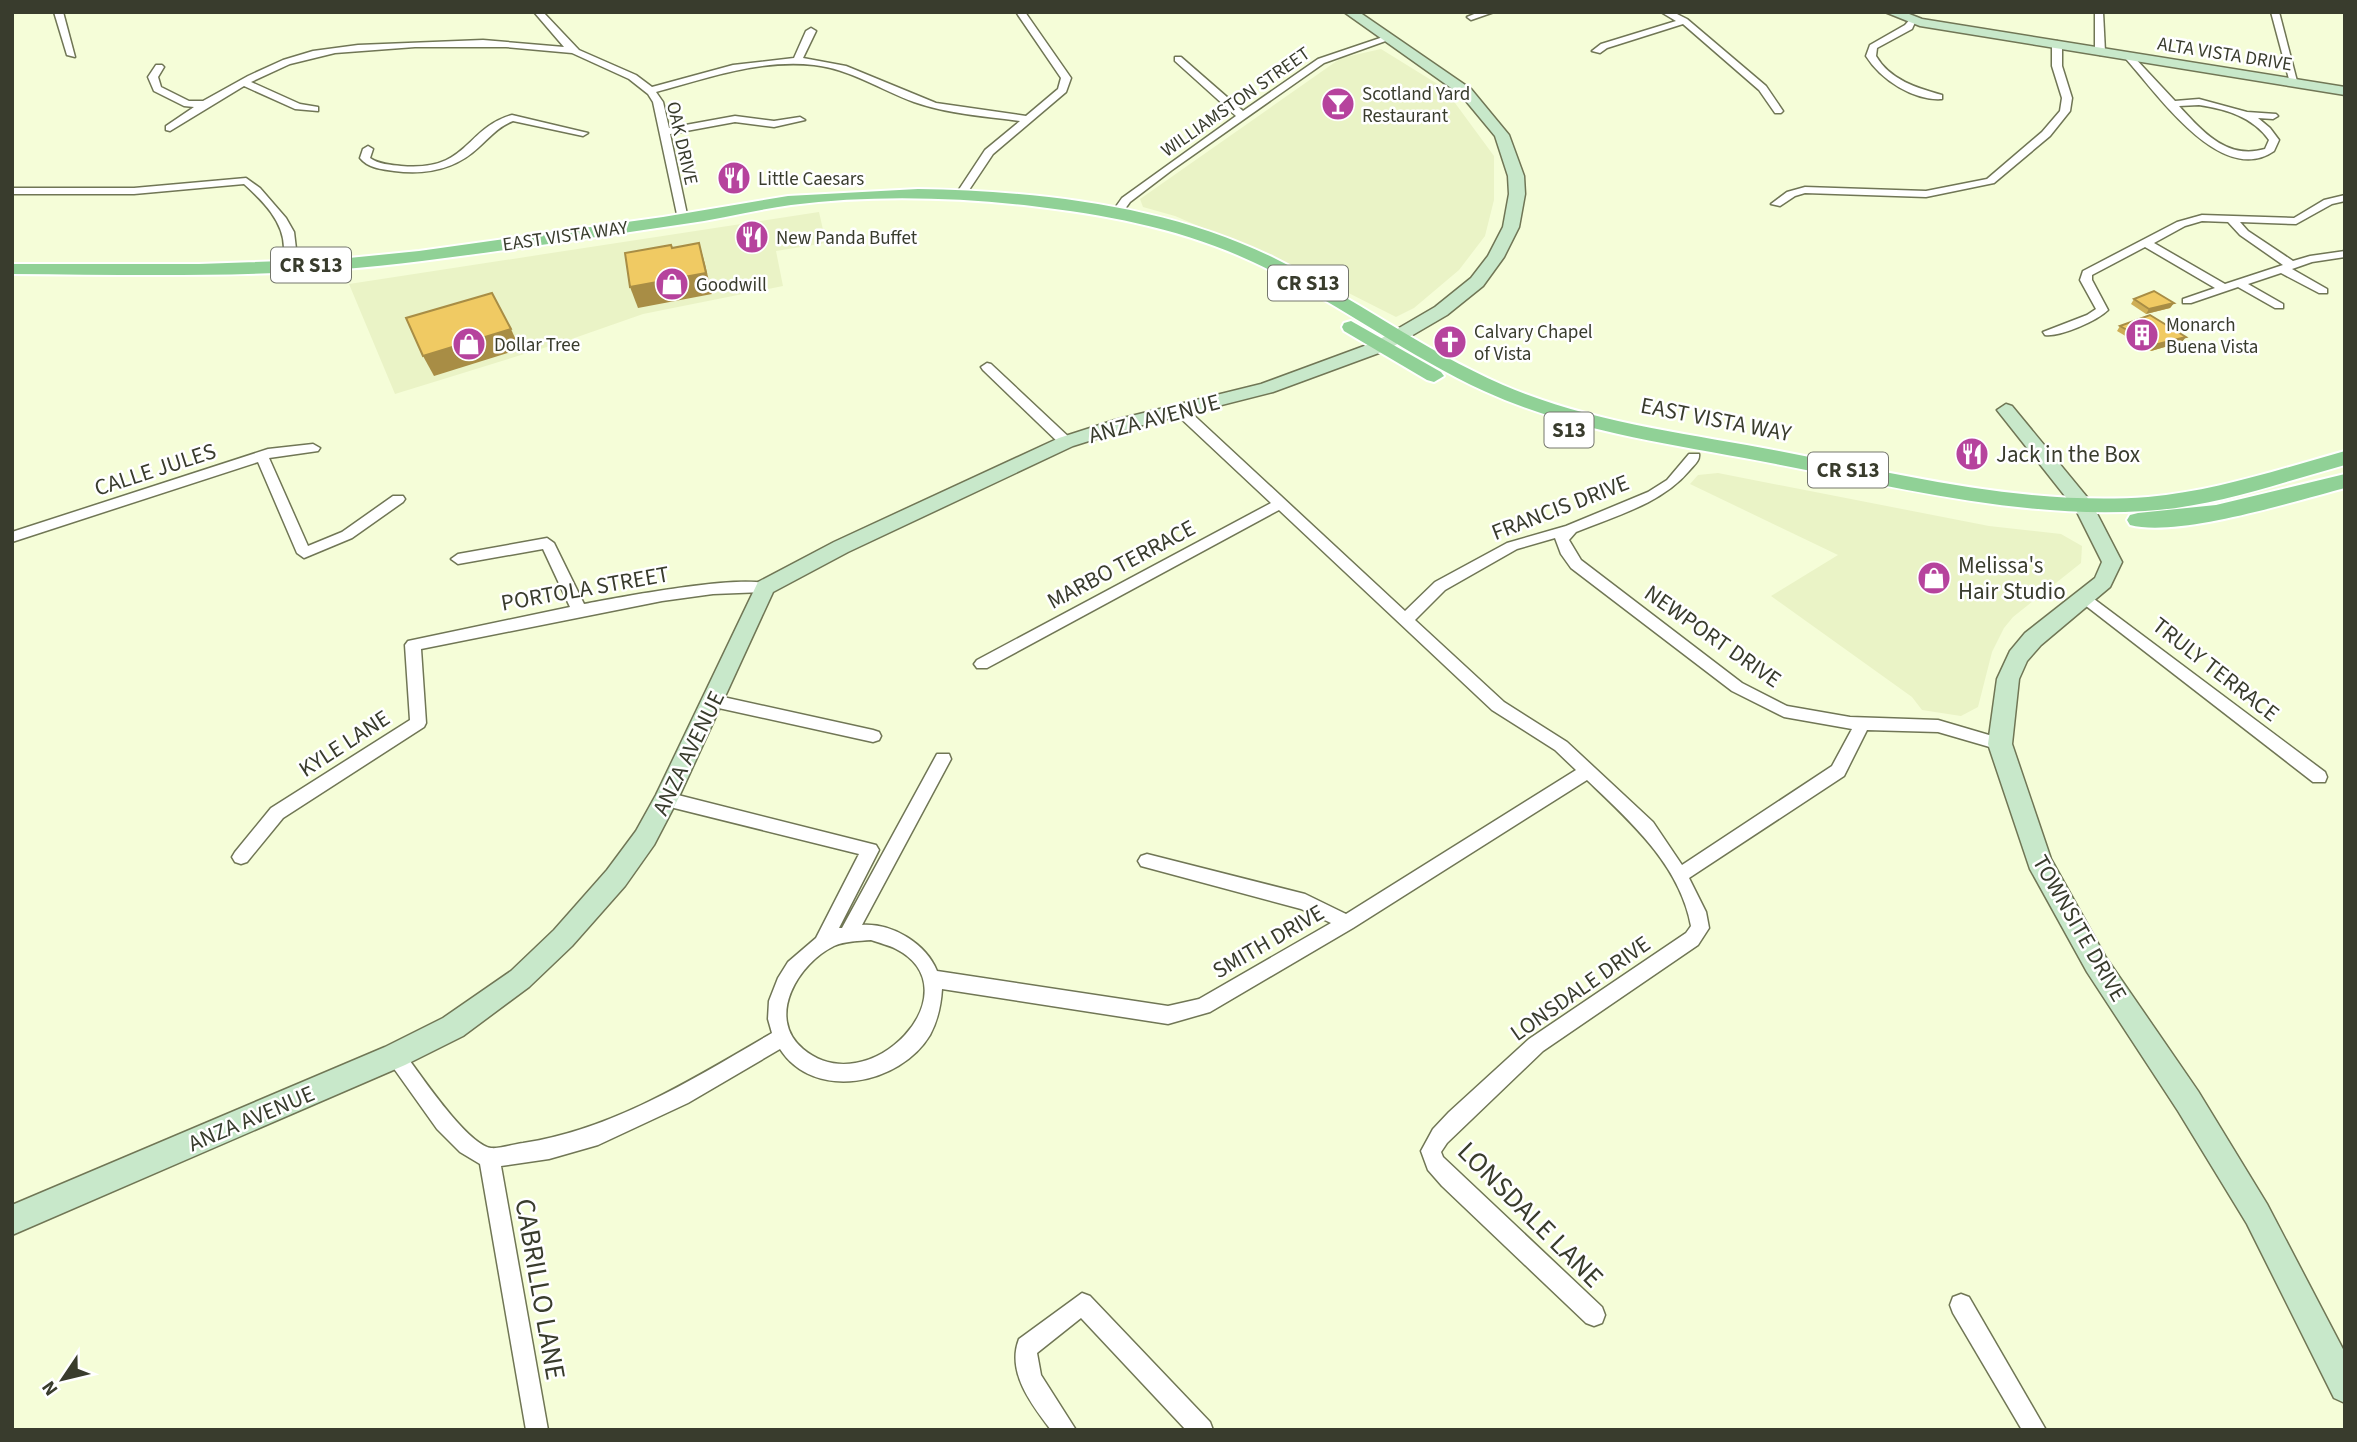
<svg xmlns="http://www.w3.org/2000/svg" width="2357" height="1442" viewBox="0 0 2357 1442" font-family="'Source Sans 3',sans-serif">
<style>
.built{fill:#eaf3c6}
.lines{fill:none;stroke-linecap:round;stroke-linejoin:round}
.street-casing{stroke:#707655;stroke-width:3}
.secondary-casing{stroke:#707655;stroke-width:3}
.primary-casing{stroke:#fff;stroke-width:4}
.street{fill:#fff;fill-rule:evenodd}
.secondary{fill:#c8e8ca;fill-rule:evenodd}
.primary{fill:#90d196;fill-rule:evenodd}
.wall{fill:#ceae55}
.shaded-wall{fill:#a88d45}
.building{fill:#f0ca63;stroke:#a88d45;stroke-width:2}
.labels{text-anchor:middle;stroke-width:5;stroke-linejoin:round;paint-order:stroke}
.far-street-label{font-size:19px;fill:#393c2d;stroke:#fff}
.far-poi-label{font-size:19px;fill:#393c2d;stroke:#fff;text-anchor:start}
.shield{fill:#fff;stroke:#74766c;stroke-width:2}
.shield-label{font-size:21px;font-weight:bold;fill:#393c2d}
.street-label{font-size:23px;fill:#393c2d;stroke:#fff}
.poi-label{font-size:23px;fill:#393c2d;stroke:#fff;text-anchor:start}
.near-street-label{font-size:28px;fill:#393c2d;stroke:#fff}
</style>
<rect width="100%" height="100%" fill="#f5fdd8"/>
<g class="built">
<path d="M 1381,49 L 1444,88 L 1494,156 L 1494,200 L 1485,236 L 1459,270 L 1414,308 L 1396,317 L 1313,275 L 1175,216 L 1143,207 L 1140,199 L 1341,58 Z"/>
<path d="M 819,212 L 826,243 L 776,251 L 783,286 L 643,314 L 563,342 L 395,394 L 349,284 Z"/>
<path d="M 1718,473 L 1989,526 L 2061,534 L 2082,546 L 2081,563 L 2013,617 L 2004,628 L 1992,652 L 1978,707 L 1961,716 L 1922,710 L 1912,697 L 1771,596 L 1838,555 L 1690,484 L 1698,475 Z"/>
</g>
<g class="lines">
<defs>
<g id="street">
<path d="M 54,12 L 63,12 L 75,57 L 67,55 Z"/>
<path d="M 534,12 L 543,12 L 579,50 L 636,75 L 652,87 L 733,65 L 794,58 L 806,31 L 811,28 L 816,31 L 803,58 L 846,66 L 936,103 L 1026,116 L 1058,89 L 1061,78 L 1016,12 L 1025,12 L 1071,78 L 1066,92 L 993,154 L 965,196 L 961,197 L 956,194 L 985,150 L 1020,121 C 984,116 948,114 914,102 C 881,90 850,69 814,65 C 760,59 708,78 656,92 L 663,102 L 669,128 L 735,116 L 774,121 L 800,117 L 805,120 L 774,127 L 735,122 L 670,134 L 688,219 L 683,222 L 678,219 L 653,102 L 648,94 L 629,79 L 572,53 L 506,47 L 415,47 L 335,53 L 290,64 L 251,82 L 300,104 L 318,107 L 318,111 L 295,109 L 244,86 L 170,131 L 166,130 L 166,126 L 194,107 L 184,106 L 154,91 L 148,77 L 156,65 L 162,65 L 164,67 L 158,77 L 161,87 L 189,101 L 203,101 L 248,76 L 283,60 L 313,51 L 358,45 L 483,40 L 564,47 Z"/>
<path d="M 1479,12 L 1494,12 L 1471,20 L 1467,17 Z"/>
<path d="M 1661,12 L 1673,12 L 1687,19 L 1766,86 L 1783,111 L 1781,113 L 1775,113 L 1759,90 L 1683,24 L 1607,48 L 1600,53 L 1592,51 L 1601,44 L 1676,21 Z"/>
<path d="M 2095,12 L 2103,12 L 2105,52 L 2100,55 L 2095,52 Z"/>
<path d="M 2271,12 L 2279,12 L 2298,85 L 2290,83 Z"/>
<path d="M 1912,17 L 1916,20 L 1912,29 L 1877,48 L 1876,56 C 1890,80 1917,88 1942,95 L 1942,99 C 1914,101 1881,80 1866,56 L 1870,45 L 1905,25 Z"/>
<path d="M 1386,36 L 1394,38 L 1324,63 L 1172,170 L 1130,202 L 1119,217 L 1110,215 L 1122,198 L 1236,116 L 1175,61 L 1175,57 L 1181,57 L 1243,111 L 1318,59 Z"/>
<path d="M 2057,41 L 2062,44 L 2062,66 L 2072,98 L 2070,111 L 2050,136 L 1994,183 L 1926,197 L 1805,193 L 1795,196 L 1780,206 L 1771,204 L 1787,192 L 1805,187 L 1926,191 L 1987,179 L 2042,132 L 2060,111 L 2062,98 L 2052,66 L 2052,44 Z"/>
<path d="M 2126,55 L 2132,55 L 2175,101 L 2199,99 L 2247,112 L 2276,114 L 2278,116 L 2273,119 L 2258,118 L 2270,128 L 2279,140 L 2274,151 C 2221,188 2156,92 2126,59 ZM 2199,105 C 2226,109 2253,117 2269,140 L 2265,149 C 2227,160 2203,132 2179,106 Z"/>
<path d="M 512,115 L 588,133 L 583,136 L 513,121 C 498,127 490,137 479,147 C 455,170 425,175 394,171 C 381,169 368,168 360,158 L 363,149 L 368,146 L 373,149 L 370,158 C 378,164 391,165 401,166 C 469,172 464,129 512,115 Z"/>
<path d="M 246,178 L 260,188 L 286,218 L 294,232 L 296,249 L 277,269 L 267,267 L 284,248 C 284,222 263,201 244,184 L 134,194 L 12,194 L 12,188 L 134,188 Z"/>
<path d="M 2345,195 L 2345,201 L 2332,204 L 2296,224 L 2240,222 L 2248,231 L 2293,261 L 2310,256 L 2345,251 L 2345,257 L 2312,262 L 2292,269 L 2327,289 L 2327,293 L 2319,293 L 2281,273 L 2248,284 L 2283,304 L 2283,308 L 2275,308 L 2238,287 L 2191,303 L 2183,303 L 2183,299 L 2215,288 L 2145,247 L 2092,275 L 2092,280 L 2108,310 C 2097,321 2060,337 2045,335 L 2043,332 L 2087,315 L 2096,309 L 2080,280 L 2083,271 L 2177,222 L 2202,215 L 2294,218 L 2324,200 ZM 2202,221 L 2228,222 L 2240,235 L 2283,265 L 2225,284 L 2154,243 L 2185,226 Z"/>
<path d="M 987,363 L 991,364 L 1071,439 L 1071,445 L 1061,445 L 983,370 L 981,367 Z"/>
<path d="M 1181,407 L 1186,408 L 1405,611 L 1435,582 L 1507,543 L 1566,526 L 1648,492 L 1667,480 L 1689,454 L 1699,454 C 1700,461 1694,465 1689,471 C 1661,504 1615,516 1576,532 L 1569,540 L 1581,560 L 1742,683 L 1787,706 L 1850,717 L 1938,720 L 2006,740 L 2008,744 L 2006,748 L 2000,750 L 1938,732 L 1867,730 L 1844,776 L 1689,878 L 1706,912 L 1709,928 L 1698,945 L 1543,1051 L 1447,1143 L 1441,1152 L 1443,1157 L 1602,1307 L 1605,1315 L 1602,1323 L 1594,1326 L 1586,1323 L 1442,1186 L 1428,1170 L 1421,1151 L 1433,1129 L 1449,1112 L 1529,1039 L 1686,933 L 1691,926 C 1680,865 1630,821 1587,780 L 1353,928 L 1210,1012 L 1168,1024 L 942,989 C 941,1005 938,1020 930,1035 C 900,1085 814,1102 780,1049 L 688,1103 L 598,1145 L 549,1159 L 501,1166 L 548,1430 L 526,1430 L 480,1164 L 460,1152 L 437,1129 L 385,1056 L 388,1050 L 395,1047 L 402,1050 C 418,1071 466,1144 491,1148 C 500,1149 514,1144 523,1143 C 614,1129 693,1079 772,1033 L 768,1019 L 769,1001 L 778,978 L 788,962 L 816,938 L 859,854 L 666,806 L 660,804 L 658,799 L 660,794 L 666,792 L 876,845 L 879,850 L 839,928 L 842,928 L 937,754 L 949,754 L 951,759 L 862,925 C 893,923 926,944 937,971 L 1168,1006 L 1199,999 L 1331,923 L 1301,909 L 1141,866 L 1138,861 L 1141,856 L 1147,854 L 1305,894 L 1346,914 L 1576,770 L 1555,750 L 1492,710 L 1279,510 L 987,668 L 977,668 L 974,664 L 977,660 L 1271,503 L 1176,414 L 1175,411 ZM 1555,538 L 1561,554 L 1571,568 L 1732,691 L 1784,717 L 1852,729 L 1832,766 L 1682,865 L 1653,822 L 1567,742 L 1504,702 L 1415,620 L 1445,590 L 1517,549 ZM 871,940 C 879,943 889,945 896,949 C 976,990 870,1105 803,1049 C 765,1017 799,963 834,946 C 845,941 859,941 871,940 Z"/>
<path d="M 313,444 L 320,448 L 318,451 L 269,458 L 308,546 L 342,532 L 393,496 L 403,496 L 405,499 L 403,502 L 352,538 L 304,558 L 297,553 L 258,462 L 12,542 L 12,532 L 268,449 Z"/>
<path d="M 547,538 L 554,543 L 584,604 C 611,599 758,570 772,587 L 765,592 L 713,594 L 662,601 L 421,649 L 426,723 L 424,727 L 283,818 L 247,862 L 241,864 L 235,862 L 232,857 L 235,852 L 271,808 L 410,720 L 405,645 L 408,641 L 570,607 L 543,549 L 458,564 L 451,559 L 458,554 Z"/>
<path d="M 2086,593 L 2325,772 L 2327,777 L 2325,782 L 2313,782 L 2081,602 L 2079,598 Z"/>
<path d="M 714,695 L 873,730 L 879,732 L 881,736 L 879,740 L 873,742 L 714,707 L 706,701 Z"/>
<path d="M 1082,1293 L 1090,1296 L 1210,1422 L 1213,1430 L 1186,1430 L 1081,1318 L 1037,1353 L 1041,1375 L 1076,1430 L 1051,1430 C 1032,1405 1006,1372 1019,1339 Z"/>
<path d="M 1961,1294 L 1969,1297 L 2046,1430 L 2022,1430 L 1953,1313 L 1950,1305 L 1953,1297 Z"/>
</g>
<g id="secondary">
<path d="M 1344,12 L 1359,12 L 1471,89 L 1509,135 L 1524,176 L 1525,194 L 1519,227 L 1504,257 L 1483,286 L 1447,315 L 1387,350 L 1273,392 L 1127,429 L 1073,446 L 848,552 L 773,592 L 678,799 L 654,845 L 625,886 L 572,946 L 529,987 L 463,1036 L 405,1065 L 12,1235 L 12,1205 L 385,1047 L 443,1018 L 511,971 L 554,930 L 607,870 L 636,831 L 656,795 L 758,582 L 834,542 L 1059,438 L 1115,420 L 1261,384 L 1375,342 L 1435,307 L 1471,278 L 1488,256 L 1503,227 L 1509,194 L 1508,176 L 1495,136 L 1461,95 Z"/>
<path d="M 1885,12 L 1904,12 L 1922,19 L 2345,87 L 2345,95 L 1920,26 Z"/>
<path d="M 2006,404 L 2012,406 L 2091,502 L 2122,562 L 2110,587 L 2041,645 L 2027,661 L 2019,679 L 2012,744 L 2051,859 L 2105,956 L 2198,1091 L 2267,1204 L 2345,1353 L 2345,1403 L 2334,1398 L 2247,1224 L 2178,1111 L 2087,972 L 2030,869 L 1988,744 L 1997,679 L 2010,651 L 2025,633 L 2095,578 L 2102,562 L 2076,510 L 1997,410 Z"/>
</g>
<g id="primary">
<path d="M 918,189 C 1037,191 1166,205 1274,258 C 1353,297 1423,350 1503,385 C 1591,423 1686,433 1779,451 C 1900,474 2024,506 2148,497 C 2216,491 2280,469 2345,451 L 2345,465 C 2279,483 2214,507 2145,511 C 2020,519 1898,487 1776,464 C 1678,445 1576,433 1484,391 C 1404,354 1333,299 1253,262 C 1183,229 1108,215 1032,206 C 952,197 871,195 791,205 C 755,210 720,219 684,224 C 597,237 509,250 422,261 C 286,279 149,275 12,274 L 12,264 L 199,264 L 339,259 L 419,251 L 663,217 L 788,196 Z"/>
<path d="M 1351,321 L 1441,372 L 1444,376 L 1434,382 L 1427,380 L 1344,331 L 1342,327 L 1344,323 Z"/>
<path d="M 2345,474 L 2345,488 C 2295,501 2178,538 2130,525 L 2127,520 L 2130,515 L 2138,513 L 2216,505 Z"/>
</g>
</defs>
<use href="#street" class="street-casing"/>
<use href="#secondary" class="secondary-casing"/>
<use href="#primary" class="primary-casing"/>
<use href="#street" class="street"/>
<use href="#secondary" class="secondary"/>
<use href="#primary" class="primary"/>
</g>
<g class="wall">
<path d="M 2134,299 L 2174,303 L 2170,308 L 2146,314 L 2131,304 Z"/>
<path d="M 2120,326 L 2182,342 L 2151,351 L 2117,331 Z"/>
</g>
<g class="shaded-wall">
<path d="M 699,243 L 705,264 L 712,294 L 638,308 L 630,287 Z"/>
<path d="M 2174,303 L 2170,308 L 2146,314 L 2149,309 Z"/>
<path d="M 511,329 L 520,349 L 434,376 L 423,356 Z"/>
<path d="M 2186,337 L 2182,342 L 2151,351 L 2154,345 Z"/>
</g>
<g class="building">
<path d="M 699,243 L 706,273 L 630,287 L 625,253 L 671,245 L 672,248 Z"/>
<path d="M 2154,291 L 2174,303 L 2149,309 L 2134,299 Z"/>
<path d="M 492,293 L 511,329 L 423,356 L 406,318 Z"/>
<path d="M 2150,315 L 2186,337 L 2154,345 L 2120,326 Z"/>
</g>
<defs>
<symbol id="bar-disc" viewBox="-11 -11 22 22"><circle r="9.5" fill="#b6439d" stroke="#fff"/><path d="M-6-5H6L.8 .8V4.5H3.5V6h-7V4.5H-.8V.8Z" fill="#fff"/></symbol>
<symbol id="restaurant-disc" viewBox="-11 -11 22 22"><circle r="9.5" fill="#b6439d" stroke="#fff"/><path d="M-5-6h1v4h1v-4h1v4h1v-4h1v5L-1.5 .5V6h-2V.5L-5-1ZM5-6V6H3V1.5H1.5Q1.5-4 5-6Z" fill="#fff"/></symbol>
<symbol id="shop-disc" viewBox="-11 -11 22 22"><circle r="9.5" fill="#b6439d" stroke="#fff"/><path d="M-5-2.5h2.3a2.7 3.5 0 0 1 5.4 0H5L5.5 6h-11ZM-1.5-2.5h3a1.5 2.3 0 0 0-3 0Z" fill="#fff"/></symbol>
<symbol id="building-disc" viewBox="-11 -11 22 22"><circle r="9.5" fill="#b6439d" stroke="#fff"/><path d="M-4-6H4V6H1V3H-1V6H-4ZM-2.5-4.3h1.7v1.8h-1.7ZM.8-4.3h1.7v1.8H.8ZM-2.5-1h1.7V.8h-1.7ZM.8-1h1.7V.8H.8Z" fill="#fff"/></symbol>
<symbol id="church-disc" viewBox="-11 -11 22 22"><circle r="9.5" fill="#b6439d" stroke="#fff"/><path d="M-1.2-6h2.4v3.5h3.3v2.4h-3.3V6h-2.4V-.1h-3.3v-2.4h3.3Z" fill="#fff"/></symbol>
</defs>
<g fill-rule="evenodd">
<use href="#bar-disc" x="1319" y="85" width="38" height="38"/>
<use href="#restaurant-disc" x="715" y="159" width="38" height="38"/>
<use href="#restaurant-disc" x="733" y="218" width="38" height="38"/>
<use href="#shop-disc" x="653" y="265" width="38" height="38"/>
<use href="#building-disc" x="2123" y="316" width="38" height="38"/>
<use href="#church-disc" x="1431" y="323" width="38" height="38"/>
<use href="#shop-disc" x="450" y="325" width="38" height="38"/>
<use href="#restaurant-disc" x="1953" y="435" width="38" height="38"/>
<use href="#shop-disc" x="1915" y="559" width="38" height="38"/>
</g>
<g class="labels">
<g class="far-street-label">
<text transform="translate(2225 53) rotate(9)" y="7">ALTA VISTA DRIVE</text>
<text transform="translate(1235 101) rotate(-35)" y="7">WILLIAMSTON STREET</text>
<text transform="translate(683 143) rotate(77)" y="7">OAK DRIVE</text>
<text transform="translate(565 235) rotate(-8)" y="7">EAST VISTA WAY</text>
</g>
<g class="far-poi-label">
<text x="1362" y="100">Scotland Yard<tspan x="1362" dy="22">Restaurant</tspan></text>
<text x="758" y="185">Little Caesars</text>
<text x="776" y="244">New Panda Buffet</text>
<text x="696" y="291">Goodwill</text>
<text x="2166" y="331">Monarch<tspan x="2166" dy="22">Buena Vista</tspan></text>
<text x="1474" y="338">Calvary Chapel<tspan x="1474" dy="22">of Vista</tspan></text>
<text x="494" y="351">Dollar Tree</text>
</g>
<g class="shield">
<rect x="271" y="247.5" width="80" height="35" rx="5"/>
<rect x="1268" y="265.5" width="80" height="35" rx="5"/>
<rect x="1544.5" y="412.5" width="49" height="35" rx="5"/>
<rect x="1808" y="452.5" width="80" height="35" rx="5"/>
</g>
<g class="shield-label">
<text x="311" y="272">CR S13</text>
<text x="1308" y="290">CR S13</text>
<text x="1569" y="437">S13</text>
<text x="1848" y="477">CR S13</text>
</g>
<g class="street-label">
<text transform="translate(1154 418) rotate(-15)" y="8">ANZA AVENUE</text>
<text transform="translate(1716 419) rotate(11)" y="8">EAST VISTA WAY</text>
<text transform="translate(155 469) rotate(-18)" y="8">CALLE JULES</text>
<text transform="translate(1560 507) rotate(-21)" y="8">FRANCIS DRIVE</text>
<text transform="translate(1121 564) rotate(-28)" y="8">MARBO TERRACE</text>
<text transform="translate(585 588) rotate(-10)" y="8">PORTOLA STREET</text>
<text transform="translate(1713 636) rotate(35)" y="8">NEWPORT DRIVE</text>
<text transform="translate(2216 669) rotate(38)" y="8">TRULY TERRACE</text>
<text transform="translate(344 743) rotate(-33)" y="8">KYLE LANE</text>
<text transform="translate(688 753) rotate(-64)" y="8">ANZA AVENUE</text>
<text transform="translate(2080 928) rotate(60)" y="8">TOWNSITE DRIVE</text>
<text transform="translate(1268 941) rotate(-30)" y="8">SMITH DRIVE</text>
<text transform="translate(1580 988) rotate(-35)" y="8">LONSDALE DRIVE</text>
<text transform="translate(251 1118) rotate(-23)" y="8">ANZA AVENUE</text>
</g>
<g class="poi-label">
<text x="1996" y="462">Jack in the Box</text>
<text x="1958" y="573">Melissa's<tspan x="1958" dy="26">Hair Studio</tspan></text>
</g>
<g class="near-street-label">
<text transform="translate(1531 1214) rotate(45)" y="10">LONSDALE LANE</text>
<text transform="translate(541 1289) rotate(80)" y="10">CABRILLO LANE</text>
</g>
</g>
<rect width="2357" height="1442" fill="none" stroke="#393c2d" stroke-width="28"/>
<g transform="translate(63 1379) rotate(235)" stroke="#ffffff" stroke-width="5" paint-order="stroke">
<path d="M0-5L12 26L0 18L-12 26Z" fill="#393c2d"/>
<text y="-10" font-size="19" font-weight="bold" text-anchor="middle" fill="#393c2d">N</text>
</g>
</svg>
